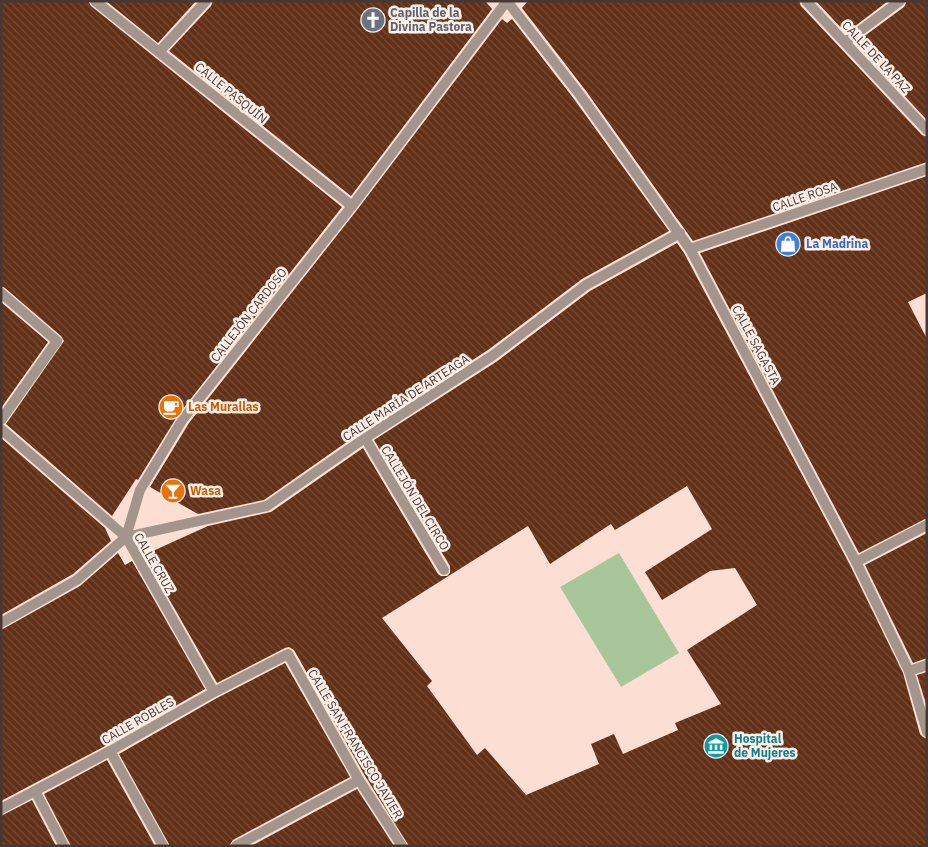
<svg xmlns="http://www.w3.org/2000/svg" width="928" height="847" viewBox="0 0 928 847" font-family="'IBM Plex Sans',sans-serif">
<style>
.pitch{fill:#a7c79a}
.building{fill:url(#building-back-hatch);fill-rule:evenodd}
.lines{fill:none;stroke-linecap:round;stroke-linejoin:round}
.street{stroke:#a3958c;stroke-width:10}
.labels{text-anchor:middle;stroke-width:5;stroke-linejoin:round;paint-order:stroke}
.worship-label{font-size:12px;font-weight:bold;fill:#5b616d;stroke:#fff0e9;text-anchor:start}
.street-label{font-size:12px;fill:#463832;stroke:#fff0e9}
.shop-label{font-size:12px;font-weight:bold;fill:#366cbe;stroke:#fff0e9;text-anchor:start}
.food-label{font-size:12px;font-weight:bold;fill:#c56008;stroke:#fff0e9;text-anchor:start}
.culture-label{font-size:12px;font-weight:bold;fill:#0d838f;stroke:#fff0e9;text-anchor:start}
</style>
<defs>
<pattern id="building-back-hatch" width="6" height="6" patternUnits="userSpaceOnUse" patternTransform="scale(1.25)"><rect width="6" height="6" fill="#623017"/><path d="M-1 5l2 2M0 0l6 6M5-1l2 2" fill="none" stroke="#764d39"/></pattern>
</defs>
<rect width="100%" height="100%" fill="#fcdfd2"/>
<path class="pitch" d="M 619,553 L 679,653 L 621,687 L 560,587 Z"/>
<g class="building">
<path d="M 1,1 L 88,1 L 91,6 L 342,207 L 178,415 L 138,480 L 136,479 L 112,516 L 6,424 L 64,341 L 61,336 L 5,288 L 1,286 Z"/>
<path d="M 106,1 L 196,1 L 158,43 Z"/>
<path d="M 213,1 L 485,1 L 492,9 L 351,196 L 169,51 L 211,6 Z"/>
<path d="M 528,1 L 799,1 L 801,6 L 922,135 L 927,137 L 927,162 L 693,241 L 586,91 L 522,8 Z"/>
<path d="M 816,1 L 888,1 L 846,33 Z"/>
<path d="M 907,1 L 927,1 L 927,120 L 855,43 L 904,7 Z"/>
<path d="M 502,19 L 507,23 L 512,19 L 574,99 L 669,231 L 582,279 L 488,350 L 361,432 L 264,500 L 198,514 L 150,487 L 189,423 L 357,210 Z"/>
<path d="M 927,176 L 927,293 L 908,302 L 927,339 L 927,518 L 859,553 L 700,253 Z"/>
<path d="M 677,243 L 684,253 L 850,565 L 903,673 L 920,734 L 923,737 L 927,739 L 927,846 L 409,846 L 365,776 L 294,650 L 289,647 L 285,648 L 217,683 L 144,555 L 208,526 L 271,512 L 363,448 L 438,574 L 441,576 L 447,576 L 450,573 L 450,566 L 374,440 L 496,362 L 590,291 ZM 687,486 L 712,529 L 645,572 L 662,600 L 710,571 L 735,568 L 757,605 L 687,650 L 721,704 L 675,723 L 678,730 L 623,754 L 614,734 L 591,744 L 599,764 L 526,795 L 485,748 L 477,755 L 427,686 L 432,681 L 382,618 L 528,526 L 550,564 L 611,524 L 615,530 Z"/>
<path d="M 1,302 L 48,342 L 1,408 Z"/>
<path d="M 1,438 L 105,528 L 111,541 L 73,574 L 1,615 Z"/>
<path d="M 927,533 L 927,658 L 913,663 L 865,565 Z"/>
<path d="M 118,553 L 125,565 L 132,561 L 205,689 L 107,745 L 1,801 L 1,630 L 80,586 Z"/>
<path d="M 285,663 L 350,777 L 233,840 L 229,846 L 170,846 L 119,754 L 217,698 Z"/>
<path d="M 927,672 L 927,707 L 917,675 Z"/>
<path d="M 107,760 L 155,846 L 71,846 L 44,794 Z"/>
<path d="M 357,789 L 394,846 L 251,846 Z"/>
<path d="M 32,800 L 56,846 L 1,846 L 1,816 Z"/>
</g>
<g class="lines">
<g class="street">
<path d="M 95,1 L 352,206"/>
<path d="M 507,1 L 580,95 L 690,249 L 856,562 L 909,671 L 927,732"/>
<path d="M 806,1 L 927,130"/>
<path d="M 845,42 L 900,1"/>
<path d="M 159,52 L 206,1"/>
<path d="M 690,249 L 927,169"/>
<path d="M 1,293 L 57,341 L 1,420"/>
<path d="M 1,429 L 126,537 L 214,692"/>
<path d="M 365,438 L 444,570"/>
<path d="M 126,537 L 267,506 L 365,438 L 492,356 L 586,285 L 680,233"/>
<path d="M 856,562 L 927,525"/>
<path d="M 1,623 L 77,580 L 126,537 L 140,490 L 183,419 L 352,206 L 507,1"/>
<path d="M 909,671 L 927,665"/>
<path d="M 110,751 L 163,846"/>
<path d="M 35,791 L 64,846"/>
<path d="M 1,809 L 110,751 L 214,692 L 288,654 L 359,780 L 402,846"/>
<path d="M 236,846 L 359,780"/>
</g>
</g>
<defs>
<symbol id="church-disc" viewBox="-11 -11 22 22"><circle r="9.5" fill="#6b7280" stroke="#fff0e9"/><path d="M-1.2-6h2.4v3.5h3.3v2.4h-3.3V6h-2.4V-.1h-3.3v-2.4h3.3Z" fill="#fff"/></symbol>
<symbol id="shop-disc" viewBox="-11 -11 22 22"><circle r="9.5" fill="#3f7fe0" stroke="#fff0e9"/><path d="M-5-2.5h2.3a2.7 3.5 0 0 1 5.4 0H5L5.5 6h-11ZM-1.5-2.5h3a1.5 2.3 0 0 0-3 0Z" fill="#fff"/></symbol>
<symbol id="cafe-disc" viewBox="-11 -11 22 22"><circle r="9.5" fill="#e8710a" stroke="#fff0e9"/><path d="M-5.5-4.5H6V0H3Q3 3.5 0 3.5H-2.5Q-5.5 3.5-5.5 0ZM3-3.2v2h1.7v-2ZM-6 4.5H4V6H-6Z" fill="#fff"/></symbol>
<symbol id="bar-disc" viewBox="-11 -11 22 22"><circle r="9.5" fill="#e8710a" stroke="#fff0e9"/><path d="M-6-5H6L.8 .8V4.5H3.5V6h-7V4.5H-.8V.8Z" fill="#fff"/></symbol>
<symbol id="museum-disc" viewBox="-11 -11 22 22"><circle r="9.5" fill="#0f9aa8" stroke="#fff0e9"/><path d="M0-6L6-3V-2H-6V-3ZM-5-1h2V3h-2ZM-1-1h2V3h-2ZM3-1h2V3H3ZM-6 4H6V6H-6Z" fill="#fff"/></symbol>
</defs>
<g fill-rule="evenodd">
<use href="#church-disc" x="359" y="6" width="28" height="28"/>
<use href="#shop-disc" x="774" y="230" width="28" height="28"/>
<use href="#cafe-disc" x="157" y="393" width="28" height="28"/>
<use href="#bar-disc" x="159" y="477" width="28" height="28"/>
<use href="#museum-disc" x="702" y="732" width="28" height="28"/>
</g>
<g class="labels">
<g class="worship-label">
<text x="390" y="17">Capilla de la<tspan x="390" dy="14">Divina Pastora</tspan></text>
</g>
<g class="street-label">
<text transform="translate(876 57) rotate(47)" y="4">CALLE DE LA PAZ</text>
<text transform="translate(231 93) rotate(39)" y="4">CALLE PASQUÍN</text>
<text transform="translate(805 197) rotate(-19)" y="4">CALLE ROSA</text>
<text transform="translate(249 315) rotate(-52)" y="4">CALLEJÓN CARDOSO</text>
<text transform="translate(756 345) rotate(62)" y="4">CALLE SAGASTA</text>
<text transform="translate(406 398) rotate(-33)" y="4">CALLE MARÍA DE ARTEAGA</text>
<text transform="translate(415 498) rotate(59)" y="4">CALLEJÓN DEL CIRCO</text>
<text transform="translate(154 563) rotate(60)" y="4">CALLE CRUZ</text>
<text transform="translate(138 721) rotate(-30)" y="4">CALLE ROBLES</text>
<text transform="translate(355 744) rotate(59)" y="4">CALLE SAN FRANCISCO JAVIER</text>
</g>
<g class="shop-label">
<text x="806" y="248">La Madrina</text>
</g>
<g class="food-label">
<text x="188" y="411">Las Murallas</text>
<text x="190" y="495">Wasa</text>
</g>
<g class="culture-label">
<text x="734" y="743">Hospital<tspan x="734" dy="14">de Mujeres</tspan></text>
</g>
</g>
<rect width="928" height="847" fill="none" stroke="#463832" stroke-width="5"/>
</svg>
